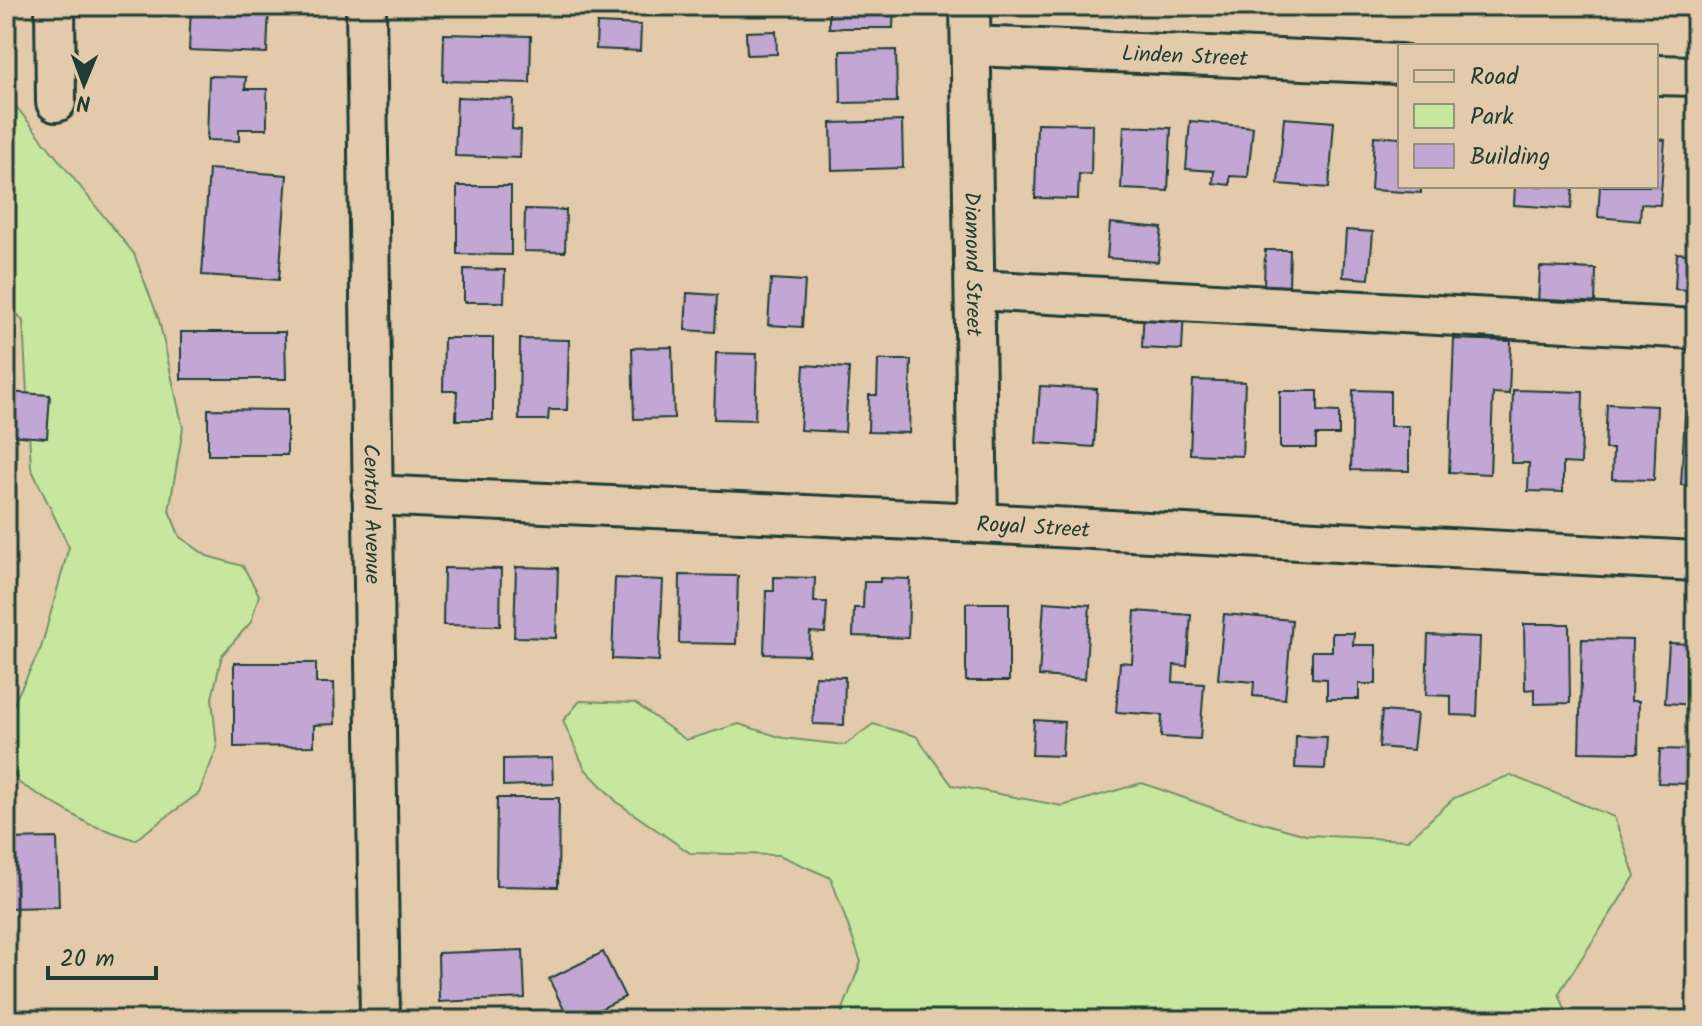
<svg xmlns="http://www.w3.org/2000/svg" width="1702" height="1026" viewBox="0 0 1702 1026" font-family="Kalam,sans-serif">
<style>
.green{fill:#c7e79f;stroke:#73926a;stroke-width:2}
.building{fill:#c2a6d3;stroke:#1f3d34;stroke-width:2}
.lines{fill:none;stroke-linecap:round;stroke-linejoin:round}
.minor-casing{stroke:#1f3d34;stroke-width:44}
.minor{stroke:#e3caab;stroke-width:38}
.labels{text-anchor:middle;stroke-width:6;stroke-linejoin:round;paint-order:stroke}
.street-label{font-size:22px;fill:#1f3d34;stroke:#e3caab}
</style>
<rect width="100%" height="100%" fill="#e3caab"/>
<filter id="ink" filterUnits="userSpaceOnUse"><feTurbulence type="fractalNoise" baseFrequency=".0125" numOctaves="2"/><feDisplacementMap in="SourceGraphic" scale="16" xChannelSelector="R" yChannelSelector="G"/><feConvolveMatrix kernelMatrix="1 2 1 2 8 2 1 2 1" color-interpolation-filters="sRGB"/></filter>
<g filter="url(#ink)">
<g class="green">
<path d="M 6,94 L 134,254 L 159,320 L 183,428 L 169,511 L 180,537 L 207,556 L 243,566 L 259,595 L 251,622 L 222,655 L 212,698 L 217,748 L 199,793 L 135,840 L 89,824 L 19,783 L 6,757 L 6,719 L 41,648 L 69,547 L 31,468 L 23,321 L 6,301 Z"/>
<path d="M 580,701 L 635,703 L 686,740 L 739,724 L 783,738 L 845,745 L 873,724 L 916,736 L 952,785 L 1062,806 L 1142,783 L 1224,812 L 1306,835 L 1408,840 L 1454,798 L 1510,775 L 1614,817 L 1635,876 L 1559,993 L 1569,1020 L 839,1020 L 861,962 L 831,878 L 779,855 L 690,853 L 618,803 L 585,769 L 563,721 Z"/>
</g>
<g class="building">
<path d="M 191,6 L 269,6 L 267,53 L 189,50 Z"/>
<path d="M 829,6 L 894,6 L 893,28 L 829,28 Z"/>
<path d="M 597,23 L 641,25 L 640,51 L 596,49 Z"/>
<path d="M 776,31 L 777,54 L 747,55 L 746,32 Z"/>
<path d="M 444,34 L 531,36 L 530,83 L 443,81 Z"/>
<path d="M 896,50 L 897,102 L 841,103 L 840,51 Z"/>
<path d="M 209,76 L 246,77 L 245,89 L 267,89 L 267,129 L 239,129 L 239,141 L 207,140 Z"/>
<path d="M 457,97 L 513,99 L 512,129 L 521,130 L 520,158 L 455,156 Z"/>
<path d="M 1284,118 L 1334,122 L 1329,188 L 1278,184 Z"/>
<path d="M 902,121 L 903,168 L 832,170 L 831,123 Z"/>
<path d="M 1190,121 L 1253,127 L 1248,177 L 1230,176 L 1230,185 L 1213,183 L 1214,171 L 1186,169 Z"/>
<path d="M 1037,123 L 1092,124 L 1091,175 L 1079,174 L 1078,199 L 1035,198 Z"/>
<path d="M 1124,126 L 1171,128 L 1168,191 L 1121,189 Z"/>
<path d="M 1374,136 L 1400,138 L 1400,186 L 1421,186 L 1421,193 L 1371,190 Z"/>
<path d="M 1656,139 L 1665,140 L 1660,205 L 1641,204 L 1640,221 L 1598,217 L 1600,186 L 1656,186 Z"/>
<path d="M 209,169 L 287,175 L 279,280 L 202,275 Z"/>
<path d="M 457,186 L 511,186 L 511,255 L 457,254 Z"/>
<path d="M 1515,186 L 1573,186 L 1571,209 L 1514,205 Z"/>
<path d="M 525,209 L 566,210 L 565,252 L 524,251 Z"/>
<path d="M 1110,223 L 1162,228 L 1158,262 L 1107,258 Z"/>
<path d="M 1346,230 L 1373,232 L 1369,279 L 1343,277 Z"/>
<path d="M 1265,250 L 1290,250 L 1289,286 L 1264,285 Z"/>
<path d="M 1677,253 L 1696,255 L 1696,291 L 1675,289 Z"/>
<path d="M 1540,267 L 1596,269 L 1595,305 L 1538,303 Z"/>
<path d="M 464,269 L 505,270 L 504,302 L 464,302 Z"/>
<path d="M 771,279 L 805,281 L 802,327 L 768,325 Z"/>
<path d="M 687,293 L 717,295 L 715,332 L 685,330 Z"/>
<path d="M 1144,307 L 1184,309 L 1182,350 L 1142,348 Z"/>
<path d="M 181,332 L 285,332 L 286,379 L 181,379 Z"/>
<path d="M 444,338 L 493,338 L 493,420 L 456,420 L 457,391 L 443,391 Z"/>
<path d="M 520,339 L 569,340 L 567,410 L 549,410 L 548,420 L 519,420 Z"/>
<path d="M 1454,339 L 1511,341 L 1509,394 L 1493,393 L 1490,474 L 1449,472 Z"/>
<path d="M 672,347 L 674,418 L 634,419 L 632,348 Z"/>
<path d="M 716,353 L 757,354 L 755,420 L 714,419 Z"/>
<path d="M 878,360 L 911,360 L 909,433 L 868,432 L 869,395 L 877,395 Z"/>
<path d="M 804,365 L 849,368 L 845,432 L 800,430 Z"/>
<path d="M 1193,380 L 1245,382 L 1242,456 L 1190,454 Z"/>
<path d="M 1040,386 L 1097,389 L 1094,447 L 1036,443 Z"/>
<path d="M 1353,390 L 1390,391 L 1390,426 L 1409,426 L 1409,471 L 1351,470 Z"/>
<path d="M 1513,390 L 1583,392 L 1581,464 L 1563,463 L 1563,492 L 1528,491 L 1529,463 L 1511,463 Z"/>
<path d="M 1280,391 L 1318,391 L 1318,411 L 1339,412 L 1339,435 L 1316,435 L 1316,448 L 1280,448 Z"/>
<path d="M 6,392 L 50,395 L 47,438 L 6,435 Z"/>
<path d="M 1686,396 L 1696,397 L 1696,485 L 1681,485 Z"/>
<path d="M 1607,404 L 1657,406 L 1654,480 L 1612,479 L 1613,449 L 1605,449 Z"/>
<path d="M 208,409 L 287,410 L 287,455 L 208,455 Z"/>
<path d="M 516,567 L 558,568 L 556,638 L 514,637 Z"/>
<path d="M 444,568 L 501,569 L 500,626 L 443,625 Z"/>
<path d="M 680,575 L 738,576 L 736,644 L 679,643 Z"/>
<path d="M 774,577 L 815,578 L 814,602 L 827,602 L 825,633 L 810,632 L 809,655 L 764,654 L 766,591 L 774,591 Z"/>
<path d="M 615,578 L 663,580 L 659,661 L 612,659 Z"/>
<path d="M 880,578 L 910,579 L 908,638 L 853,636 L 854,608 L 863,608 L 864,582 L 880,582 Z"/>
<path d="M 1044,602 L 1090,605 L 1085,679 L 1039,676 Z"/>
<rect x="966" y="603" width="43" height="78"/>
<path d="M 1135,611 L 1191,615 L 1187,666 L 1174,665 L 1173,682 L 1204,684 L 1200,739 L 1161,737 L 1162,715 L 1116,712 L 1120,662 L 1132,663 Z"/>
<path d="M 1224,614 L 1292,620 L 1285,699 L 1253,696 L 1254,682 L 1218,679 Z"/>
<path d="M 1524,624 L 1569,624 L 1570,703 L 1534,704 L 1534,689 L 1525,690 Z"/>
<path d="M 1332,633 L 1354,633 L 1353,645 L 1376,645 L 1376,684 L 1359,684 L 1359,699 L 1327,699 L 1327,679 L 1312,678 L 1312,651 L 1332,651 Z"/>
<path d="M 1428,635 L 1480,637 L 1477,716 L 1451,715 L 1451,696 L 1426,695 Z"/>
<path d="M 1582,639 L 1632,640 L 1631,701 L 1639,701 L 1638,753 L 1579,752 Z"/>
<path d="M 1669,643 L 1696,644 L 1696,705 L 1665,703 Z"/>
<path d="M 234,663 L 316,663 L 316,683 L 334,683 L 335,724 L 314,725 L 314,746 L 234,747 Z"/>
<path d="M 815,676 L 845,677 L 844,725 L 813,724 Z"/>
<path d="M 1382,711 L 1417,714 L 1413,750 L 1379,747 Z"/>
<path d="M 1034,720 L 1064,722 L 1062,756 L 1032,755 Z"/>
<path d="M 1296,736 L 1327,737 L 1325,769 L 1295,768 Z"/>
<path d="M 1660,749 L 1696,750 L 1696,784 L 1658,783 Z"/>
<path d="M 552,758 L 553,784 L 503,786 L 503,759 Z"/>
<path d="M 497,798 L 559,798 L 558,887 L 496,886 Z"/>
<path d="M 57,838 L 59,907 L 6,908 L 6,839 Z"/>
<path d="M 523,950 L 525,998 L 439,1002 L 438,953 Z"/>
<path d="M 603,952 L 625,997 L 578,1020 L 569,1020 L 549,979 Z"/>
</g>
<g class="lines">
<defs>
<g id="minor">
<path d="M 55,6 L 56,102"/>
<path id="s1" d="M 366,6 L 380,1020"/>
<path id="s2" d="M 970,6 L 978,523"/>
<path id="s3" d="M 971,46 L 1400,64"/>
<path d="M 1656,75 L 1696,76"/>
<path d="M 975,290 L 1696,329"/>
<path id="s4" d="M 372,495 L 978,523 L 1696,561"/>
</g>
</defs>
<use href="#minor" class="minor-casing"/>
<use href="#minor" class="minor"/>
</g>
</g>
<g class="labels">
<g class="street-label">
<text dy="8" stroke="none"><textPath href="#s3" startOffset="214">Linden Street</textPath></text>
<text dy="8" stroke="none"><textPath href="#s2" startOffset="258">Diamond Street</textPath></text>
<text dy="8" stroke="none"><textPath href="#s1" startOffset="508">Central Avenue</textPath></text>
<text dy="8" stroke="none"><textPath href="#s4" startOffset="662">Royal Street</textPath></text>
</g>
</g>
<rect width="1702" height="1026" fill="none" stroke="#e3caab" stroke-width="32"/>
<rect x="16" y="16" width="1670" height="994" fill="none" stroke="#1f3d34" stroke-width="3" filter="url(#ink)"/>
<rect x="1398" y="44" width="260" height="144" fill="#e3caab" stroke="#95927b" stroke-width="2"/>
<rect x="1414" y="70" width="40" height="12" fill="#e3caab" stroke="#95927b" stroke-width="2"/>
<text x="1470" y="84" font-size="24" fill="#1f3d34">Road</text>
<rect x="1414" y="104" width="40" height="24" fill="#c7e79f" stroke="#95927b" stroke-width="2"/>
<text x="1470" y="124" font-size="24" fill="#1f3d34">Park</text>
<rect x="1414" y="144" width="40" height="24" fill="#c2a6d3" stroke="#95927b" stroke-width="2"/>
<text x="1470" y="164" font-size="24" fill="#1f3d34">Building</text>
<g transform="translate(84 84) rotate(181)" stroke="#e3caab" stroke-width="6" paint-order="stroke">
<path d="M0-6L14 30L0 20L-14 30Z" fill="#1f3d34"/>
<text y="-12" font-size="22" font-weight="bold" text-anchor="middle" fill="#1f3d34">N</text>
</g>
<path d="M48 966v12h108v-12" fill="none" stroke="#1f3d34" stroke-width="4"/>
<text x="60" y="966" font-size="24" fill="#1f3d34" stroke="#e3caab" stroke-width="6" paint-order="stroke">20 m</text>
</svg>
